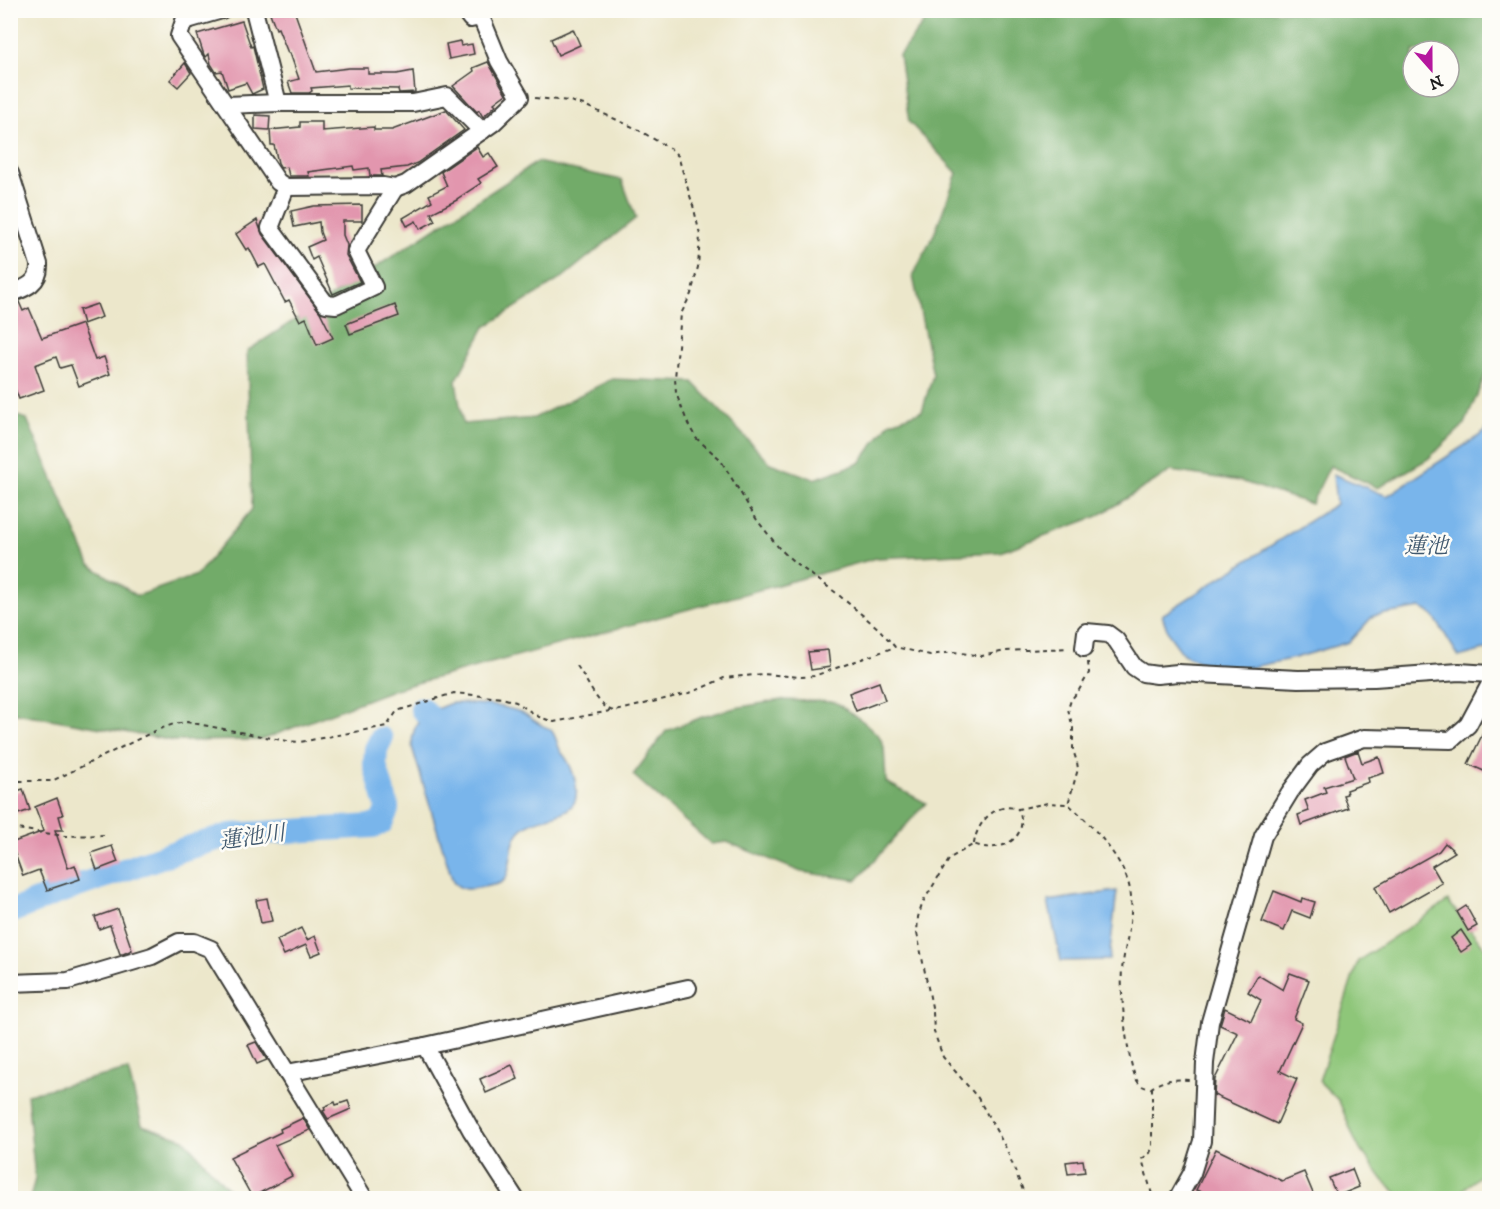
<svg xmlns="http://www.w3.org/2000/svg" width="1500" height="1209" viewBox="0 0 1500 1209" font-family="'IM FELL DW Pica','Noto Serif JP',serif">
<style>
.green{fill:#8ec679;stroke:#55714a;stroke-width:1.5}
.forest{fill:#72ab69;stroke:#476442;stroke-width:1.5;fill-rule:evenodd}
.water{fill:#79b5eb;stroke:#4a6884;stroke-width:1.5}
.lines{fill:none;stroke-linecap:round;stroke-linejoin:round}
.river{stroke:#79b5eb;stroke-width:24}
.building{fill:#e296ae}
.minor-casing{stroke:#3b3a36;stroke-width:20}
.path{stroke:#3b3a36;stroke-width:2;stroke-dasharray:4.5 4.5;stroke-linecap:butt}
.minor{stroke:#fff;stroke-width:16}
.labels{text-anchor:middle;stroke-width:5;stroke-linejoin:round;paint-order:stroke}
.water-label{font-size:22px;font-style:italic;fill:#41596f;stroke:#fdfcf7}
</style>
<rect width="100%" height="100%" fill="#fdfcf7"/>
<filter id="ink" filterUnits="userSpaceOnUse"><feTurbulence type="fractalNoise" baseFrequency=".0167" numOctaves="2"/><feDisplacementMap in="SourceGraphic" scale="12" xChannelSelector="R" yChannelSelector="G"/><feConvolveMatrix kernelMatrix="1 2 1 2 8 2 1 2 1" color-interpolation-filters="sRGB"/></filter>
<filter id="wash" filterUnits="userSpaceOnUse"><feTurbulence type="fractalNoise" baseFrequency=".008" numOctaves="4" result="noise"/><feDisplacementMap in="SourceGraphic" scale="24" xChannelSelector="R" yChannelSelector="G"/><feGaussianBlur stdDeviation="1.35" result="paint"/><feColorMatrix in="noise" values="0 0 0 0 0 0 0 0 0 0 0 0 0 0 0 0 0 1.4 0 .05"/><feComposite in="paint" operator="in"/></filter>
<g filter="url(#wash)">
<rect width="100%" height="100%" fill="#ece7cb"/>
<path class="green" d="M 1448,901 L 1489,953 L 1489,1167 L 1454,1198 L 1403,1198 L 1383,1180 L 1356,1143 L 1339,1101 L 1319,1081 L 1358,961 Z"/>
<g class="forest">
<path d="M 933,11 L 1489,11 L 1489,366 L 1465,424 L 1428,459 L 1378,488 L 1330,466 L 1311,504 L 1240,481 L 1171,471 L 1098,516 L 1000,552 L 877,558 L 395,689 L 261,740 L 175,741 L 11,712 L 11,414 L 27,419 L 90,565 L 137,596 L 197,575 L 252,509 L 247,351 L 537,162 L 622,180 L 636,218 L 562,278 L 485,327 L 456,381 L 463,424 L 534,418 L 612,379 L 693,382 L 770,463 L 814,479 L 860,463 L 889,423 L 922,411 L 933,375 L 913,276 L 935,232 L 957,173 L 909,122 L 899,55 ZM 1413,51 L 1449,51 L 1449,87 L 1413,87 Z"/>
<path d="M 781,700 L 835,702 L 864,722 L 879,736 L 884,747 L 886,782 L 926,803 L 857,880 L 801,872 L 727,842 L 711,844 L 633,775 L 666,731 L 702,717 L 735,708 Z"/>
<path d="M 128,1070 L 142,1125 L 184,1139 L 236,1198 L 30,1198 L 35,1179 L 27,1094 Z"/>
</g>
<g class="water">
<path d="M 1489,422 L 1490,647 L 1488,649 L 1459,657 L 1433,615 L 1421,608 L 1373,616 L 1349,642 L 1295,658 L 1238,670 L 1210,667 L 1183,654 L 1169,635 L 1162,615 L 1336,504 L 1333,474 L 1387,496 L 1485,432 Z"/>
<path d="M 451,703 C 470,703 505,705 523,713 C 528,716 533,720 538,723 C 541,726 547,727 550,729 C 557,735 557,747 562,753 C 571,763 580,787 575,801 C 568,818 533,816 520,831 C 507,845 514,878 500,883 C 493,886 485,886 478,888 C 467,890 461,890 453,882 L 412,747 C 411,719 427,712 451,703 Z"/>
<path d="M 1117,891 L 1109,960 L 1061,961 L 1048,901 Z"/>
</g>
<g class="lines">
<g class="river">
<path d="M 422,709 L 448,736"/>
<path d="M 10,912 L 52,895 L 184,849 L 230,835 L 373,826 L 381,823 L 387,810 L 387,806 L 375,765 L 376,749 L 381,739"/>
</g>
</g>
<g id="blocks">
<g class="building">
<path d="M 276,10 L 294,10 L 316,72 L 349,68 L 368,68 L 368,74 L 397,74 L 413,71 L 415,92 L 399,93 L 398,89 L 348,88 L 348,85 L 311,88 L 312,91 L 309,93 L 292,93 L 288,82 L 299,79 L 290,53 L 288,53 L 278,28 L 276,29 L 270,13 Z"/>
<path d="M 242,21 L 251,47 L 253,46 L 263,89 L 252,94 L 246,83 L 228,89 L 222,71 L 216,72 L 211,64 L 209,54 L 206,57 L 204,55 L 197,34 Z"/>
<path d="M 573,29 L 580,45 L 558,55 L 551,39 Z"/>
<path d="M 460,41 L 461,46 L 472,44 L 474,54 L 449,59 L 446,44 Z"/>
<path d="M 488,62 L 506,94 L 494,103 L 496,105 L 483,117 L 479,110 L 477,112 L 453,86 L 474,71 L 473,68 Z"/>
<path d="M 185,63 L 191,73 L 178,87 L 170,80 Z"/>
<path d="M 446,110 L 464,130 L 417,163 L 407,167 L 381,170 L 382,176 L 370,176 L 369,168 L 354,170 L 353,166 L 308,172 L 309,176 L 289,176 L 287,167 L 281,168 L 278,163 L 274,145 L 271,145 L 270,130 L 300,127 L 300,122 L 322,122 L 322,131 L 374,127 L 374,130 L 392,130 Z"/>
<path d="M 255,115 L 270,116 L 269,130 L 255,129 Z"/>
<path d="M 477,147 L 483,157 L 489,153 L 498,167 L 478,179 L 481,183 L 457,199 L 457,200 L 431,213 L 435,221 L 420,229 L 416,221 L 407,226 L 403,218 L 432,201 L 429,195 L 447,186 L 441,172 Z"/>
<path d="M 362,205 L 362,221 L 343,221 L 343,235 L 347,245 L 346,255 L 360,282 L 333,294 L 317,257 L 312,260 L 307,247 L 323,240 L 320,232 L 319,222 L 294,227 L 291,211 L 314,206 Z"/>
<path d="M 257,220 L 262,234 L 320,312 L 333,338 L 317,345 L 306,318 L 300,321 L 289,300 L 285,302 L 265,264 L 259,267 L 249,248 L 246,250 L 236,234 Z"/>
<path d="M 19,302 L 23,311 L 29,308 L 42,338 L 82,324 L 95,360 L 104,357 L 110,374 L 79,386 L 71,365 L 60,368 L 56,357 L 35,365 L 44,390 L 19,399 L 10,376 L 10,306 Z"/>
<path d="M 97,304 L 102,317 L 83,324 L 79,310 Z"/>
<path d="M 395,305 L 399,316 L 350,334 L 346,324 Z"/>
<path d="M 828,650 L 830,667 L 811,670 L 808,652 Z"/>
<path d="M 879,682 L 885,700 L 856,711 L 849,693 Z"/>
<path d="M 1490,719 L 1490,765 L 1486,772 L 1468,764 Z"/>
<path d="M 1358,751 L 1362,763 L 1379,757 L 1384,773 L 1368,778 L 1369,782 L 1346,790 L 1347,794 L 1343,795 L 1348,808 L 1301,825 L 1298,815 L 1309,811 L 1305,800 L 1326,792 L 1324,787 L 1353,778 L 1345,756 Z"/>
<path d="M 23,789 L 30,810 L 18,814 L 11,793 Z"/>
<path d="M 57,798 L 63,815 L 59,816 L 63,830 L 55,830 L 68,868 L 75,865 L 80,879 L 47,890 L 39,870 L 23,876 L 11,843 L 44,831 L 35,807 Z"/>
<path d="M 1445,843 L 1455,852 L 1432,866 L 1442,883 L 1389,913 L 1375,887 L 1439,851 Z"/>
<path d="M 112,846 L 118,862 L 97,870 L 91,853 Z"/>
<path d="M 1274,891 L 1301,902 L 1302,898 L 1315,902 L 1310,918 L 1292,911 L 1284,931 L 1262,922 Z"/>
<path d="M 267,898 L 272,921 L 261,923 L 256,900 Z"/>
<path d="M 1466,906 L 1477,926 L 1468,931 L 1457,912 Z"/>
<path d="M 118,909 L 132,950 L 123,954 L 120,954 L 110,925 L 99,929 L 95,917 Z"/>
<path d="M 301,928 L 307,940 L 315,936 L 321,952 L 311,956 L 306,945 L 284,955 L 277,940 Z"/>
<path d="M 1461,930 L 1471,945 L 1461,952 L 1451,938 Z"/>
<path d="M 1290,973 L 1309,980 L 1294,1019 L 1302,1023 L 1280,1071 L 1297,1079 L 1277,1124 L 1214,1095 L 1215,1079 L 1238,1033 L 1220,1025 L 1225,1008 L 1251,1021 L 1261,1000 L 1248,992 L 1258,975 L 1283,990 Z"/>
<path d="M 256,1042 L 267,1060 L 257,1064 L 248,1045 Z"/>
<path d="M 512,1065 L 518,1079 L 486,1093 L 480,1079 Z"/>
<path d="M 348,1101 L 351,1109 L 328,1119 L 323,1111 L 325,1110 L 324,1107 L 335,1102 L 336,1105 Z"/>
<path d="M 303,1118 L 310,1130 L 275,1145 L 292,1176 L 252,1197 L 230,1157 L 281,1132 L 280,1129 Z"/>
<path d="M 1216,1149 L 1282,1181 L 1304,1172 L 1315,1198 L 1215,1198 L 1196,1190 Z"/>
<path d="M 1083,1160 L 1085,1172 L 1068,1174 L 1066,1162 Z"/>
<path d="M 1352,1169 L 1359,1187 L 1337,1196 L 1329,1178 Z"/>
</g>
</g>
</g>
<g filter="url(#ink)">
<use href="#blocks" fill-opacity="0" stroke="#3b3a36" stroke-width="1.5"/>
<g class="lines">
<defs>
<g id="minor">
<path d="M 222,10 L 184,21 L 179,36 L 278,182 L 286,187 L 383,186 L 395,188 L 406,184 L 493,123 L 520,97 L 499,61 L 481,17 L 471,19 L 464,10"/>
<path d="M 254,10 L 278,103"/>
<path d="M 227,105 L 278,103 L 413,103 L 447,96 L 482,131"/>
<path d="M 10,173 L 39,264 C 40,283 26,288 10,294"/>
<path d="M 286,187 L 270,228 L 326,304 L 336,305 L 374,287 L 356,251 L 395,188"/>
<path d="M 1084,648 L 1086,632 L 1108,634 L 1116,640 L 1134,667 L 1143,673 L 1157,675 L 1178,673 L 1298,679 L 1374,678 L 1459,672 L 1490,674"/>
<path d="M 10,983 L 68,981 L 152,956 L 179,942 L 194,942 L 211,949 L 364,1198"/>
<path d="M 425,1046 L 471,1130 L 515,1198"/>
<path d="M 287,1073 L 425,1046 L 688,988"/>
<path d="M 1178,1198 L 1192,1173 L 1202,1141 L 1205,1063 L 1210,1022 L 1263,836 L 1290,792 L 1310,765 L 1325,752 L 1364,738 L 1451,740 L 1468,725 L 1490,684"/>
</g>
</defs>
<use href="#minor" class="minor-casing"/>
<g class="path">
<path d="M 423,10 L 435,18 L 451,15"/>
<path d="M 535,98 L 570,101 L 584,105 L 635,128 L 671,149 L 678,156 L 694,209 L 700,235 L 698,267 L 691,294 L 681,314 L 675,378 L 676,393 L 688,424 L 696,438 L 720,459 L 757,520 L 779,548 L 794,562 L 835,592 L 879,629 L 895,647 L 930,655 L 954,652 L 982,656 L 1005,651 L 1069,648"/>
<path d="M 1088,662 L 1089,673 L 1079,690 L 1071,700 L 1068,709 L 1073,728 L 1073,750 L 1077,762 L 1078,769 L 1068,804 C 1088,820 1119,855 1127,879 C 1138,908 1125,940 1122,970 C 1120,990 1127,1066 1138,1082 C 1141,1087 1145,1087 1150,1089 C 1163,1079 1174,1079 1190,1080"/>
<path d="M 577,666 C 587,679 599,711 616,711 L 693,692 L 724,678 L 763,674 L 801,677 L 814,676 L 895,647"/>
<path d="M 10,781 L 52,781 L 157,730 L 174,724 L 187,722 L 287,741 L 300,742 L 387,726 L 397,711 L 454,693 L 502,698 L 516,702 L 539,717 L 554,722 L 610,711"/>
<path d="M 10,828 L 65,836 L 108,835"/>
<path d="M 974,844 C 976,824 995,801 1018,809"/>
<path d="M 1152,1087 L 1152,1148 L 1150,1153 L 1142,1159 L 1153,1198"/>
<path d="M 1026,1198 L 1006,1148 L 978,1098 L 943,1057 L 934,1032 L 933,1012 L 917,933 L 918,917 L 923,902 L 950,858 L 974,844 C 999,855 1032,838 1018,809 L 1048,803 L 1068,804"/>
</g>
<use href="#minor" class="minor"/>
</g>
</g>
<g class="labels">
<g class="water-label">
<text x="1426" y="553">蓮池</text>
<text transform="translate(252 836) rotate(-8)" y="8">蓮池川</text>
</g>
</g>
<rect width="1500" height="1209" fill="none" stroke="#fdfcf7" stroke-width="36"/>
<g transform="translate(1431 69) rotate(159)"><circle r="28" fill="#fdfcf7" stroke="#a3a29f" stroke-width="1.5"/>
<path d="M0-4.5L10 22L0 15L-10 22Z" fill="#b5179e"/>
<text y="-9" font-size="16" font-weight="bold" text-anchor="middle" fill="#1c1c1c">N</text>
</g>
</svg>
